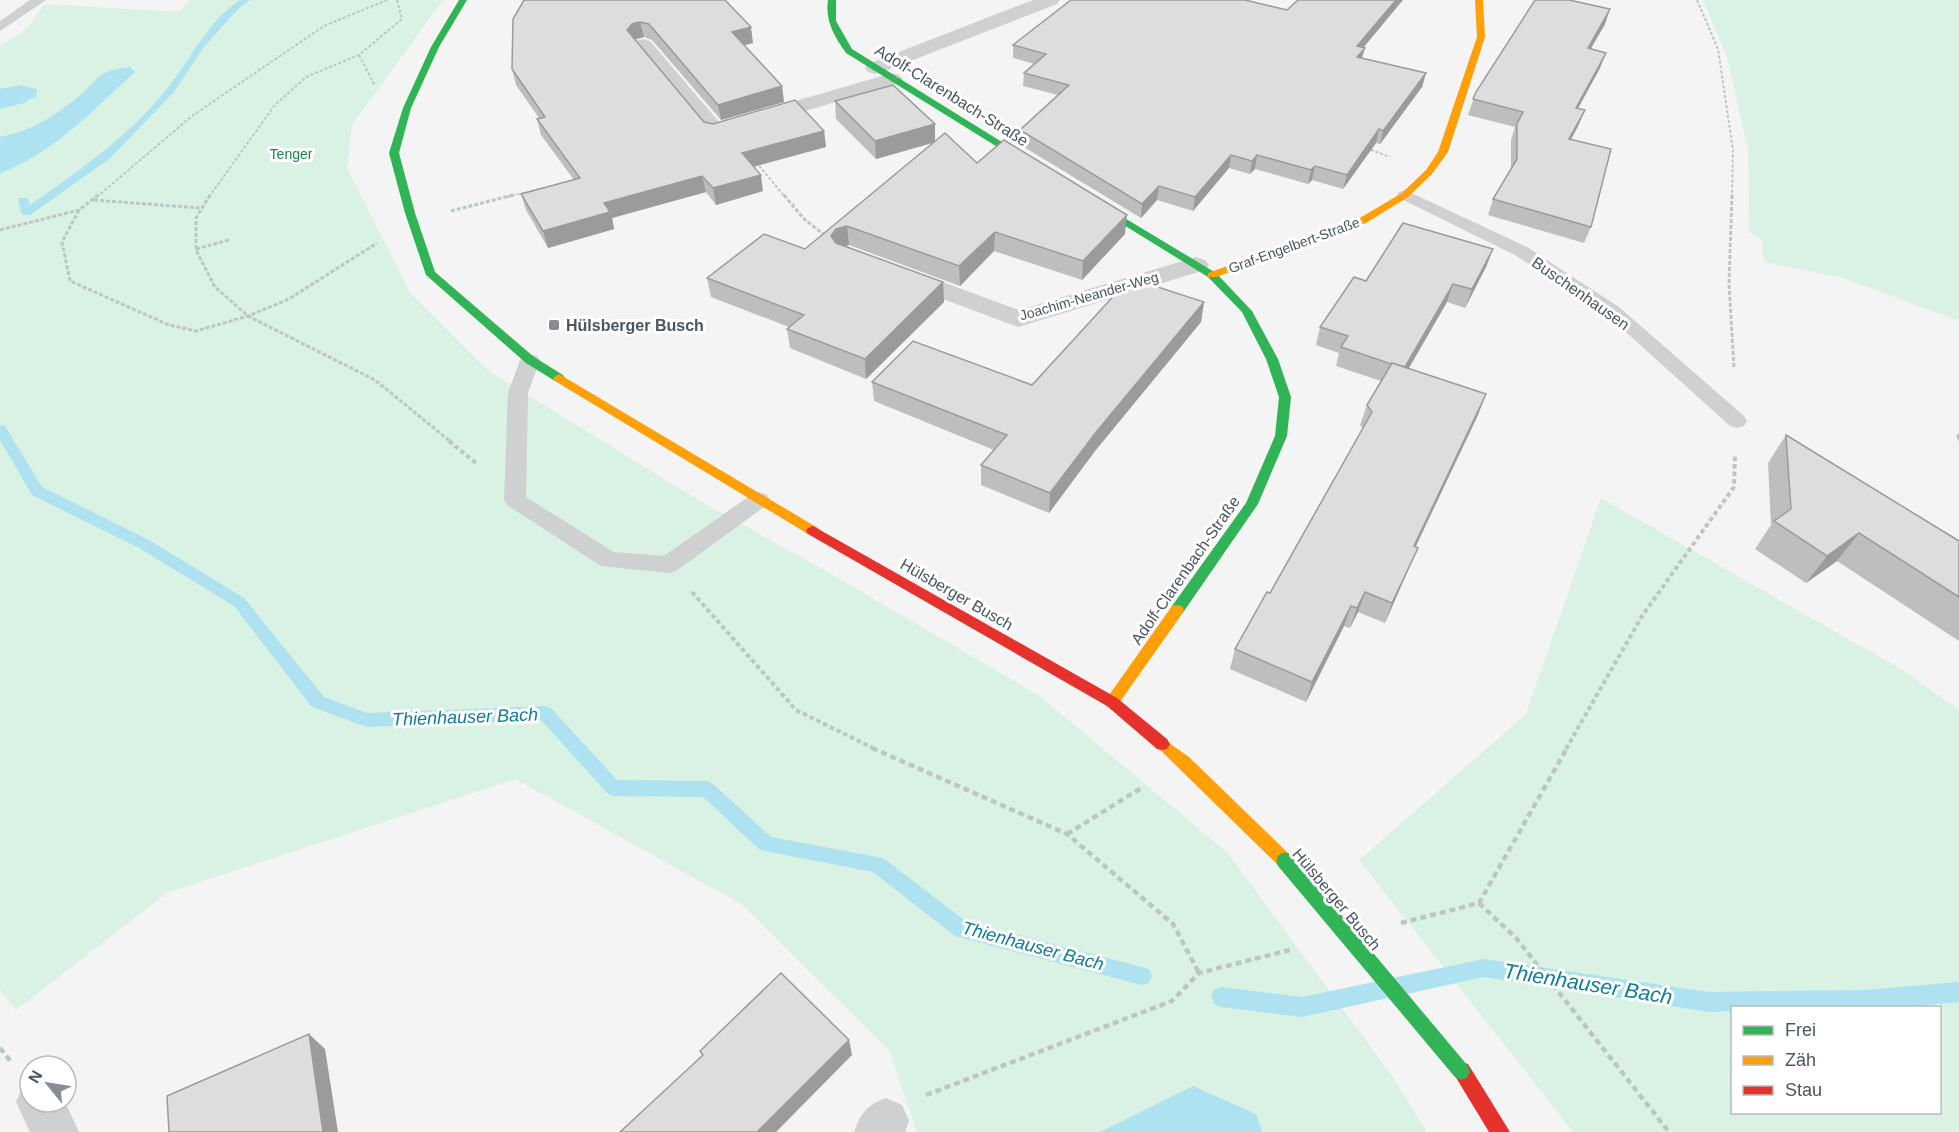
<svg xmlns="http://www.w3.org/2000/svg" width="1959" height="1132" viewBox="0 0 1959 1132" font-family="Helvetica,sans-serif">
<style>
.green{fill:#d9f2e3;fill-rule:evenodd}
.water{fill:#aee2f0}
.lines{fill:none;stroke-linecap:round;stroke-linejoin:round}
.stream{fill:#aee2f0;fill-rule:evenodd}
.path-far3{stroke:#bcc7c4;stroke-width:2;stroke-dasharray:3 2;stroke-linecap:butt}
.path-far2{stroke:#bcc7c4;stroke-width:3;stroke-dasharray:4 2;stroke-linecap:butt}
.path-far1{stroke:#bcc7c4;stroke-width:4;stroke-dasharray:4.5 3;stroke-linecap:butt}
.path{stroke:#bcc7c4;stroke-width:4.5;stroke-dasharray:6 4;stroke-linecap:butt}
.lane{fill:#ced0d2;fill-rule:evenodd}
.street{fill:#ced0d2;fill-rule:evenodd}
.fast{fill:#30b455;fill-rule:evenodd}
.slow{fill:#ff9f0a;fill-rule:evenodd}
.jam{fill:#e5322d;fill-rule:evenodd}
.fast-bridge{stroke:#30b455;stroke-width:17}
.wall{fill:#bebebf}
.shaded-wall{fill:#9b9b9b}
.building{fill:#ddddde;stroke:#9b9b9b;stroke-width:1.5}
.poi-dot{fill:#868d94;stroke:#fff;stroke-width:2}
.labels{text-anchor:middle;stroke-width:6;stroke-linejoin:round;paint-order:stroke}
.far-park-label{font-size:14px;fill:#17864f;stroke:#fff}
.far-street-label{font-size:14px;fill:#4a5661;stroke:#fff}
.street-label{font-size:16px;fill:#4a5661;stroke:#fff}
.poi-label{font-size:16px;font-weight:bold;fill:#4a5661;stroke:#fff;text-anchor:start}
.water-label{font-size:18px;font-style:italic;fill:#0c7c9b;stroke:#fff}
.near-water-label{font-size:21px;font-style:italic;fill:#0c7c9b;stroke:#fff}
</style>
<rect width="100%" height="100%" fill="#f4f4f4"/>
<g class="green">
<path d="M 190,0 L 443,0 L 352,125 L 347,168 L 410,293 L 489,371 L 692,496 L 840,579 L 1040,696 L 1227,852 L 1393,1077 L 1427,1132 L 917,1132 L 889,1050 L 741,904 L 515,779 L 167,893 L 16,1010 L 0,990 L 0,46 L 26,29 L 45,4 L 179,12 Z"/>
<path d="M 1703,0 L 1959,0 L 1959,321 L 1843,278 L 1764,262 L 1762,240 L 1749,232 L 1748,150 L 1727,57 Z"/>
<path d="M 1601,498 L 1901,669 L 1959,710 L 1959,1132 L 1573,1132 L 1359,860 L 1526,714 ZM 1732,1008 L 1940,1008 L 1940,1112 L 1732,1112 Z"/>
</g>
<g class="water">
<path d="M 130,67 L 135,72 C 94,109 53,154 0,173 L 0,137 C 29,131 48,120 72,102 C 98,83 92,71 130,67 Z"/>
<path d="M 20,85 L 37,89 L 36,96 L 24,103 L 0,109 L 0,89 Z"/>
<path d="M 1193,1086 L 1256,1114 L 1262,1132 L 1100,1132 Z"/>
</g>
<g class="lines">
<g class="stream">
<path d="M 240,0 L 250,0 L 237,10 L 203,48 L 173,93 L 109,159 L 30,215 L 22,215 L 18,200 L 19,198 L 27,198 L 30,205 C 79,171 129,136 167,89 C 191,59 207,22 240,0 Z"/>
<path d="M 0,425 L 5,426 L 42,487 L 149,540 L 244,598 L 324,697 L 367,713 L 545,706 L 551,708 L 617,780 L 707,781 L 713,784 L 771,837 L 883,858 L 967,922 L 1142,967 L 1149,969 L 1152,976 L 1149,983 L 1142,985 L 955,936 L 873,872 L 760,850 L 703,797 L 613,796 L 607,793 L 541,720 L 367,727 L 312,707 L 234,606 L 139,548 L 32,495 L 0,440 Z"/>
<path d="M 1484,959 L 1709,992 L 1866,990 L 1959,982 L 1959,1002 L 1892,1008 L 1732,1008 L 1732,1011 L 1709,1012 L 1484,977 L 1302,1017 L 1221,1007 L 1214,1004 L 1211,997 L 1214,990 L 1221,987 L 1302,997 Z"/>
</g>
<g class="path-far3">
<path d="M 1697,0 L 1718,49 L 1733,150 L 1732,197"/>
<path d="M 359,55 L 375,86"/>
<path d="M 1366,148 L 1390,157"/>
<path d="M 756,162 L 785,197"/>
<path d="M 97,197 L 192,116 L 324,26 L 387,0"/>
<path d="M 209,197 L 274,106 L 306,77 L 359,55 L 402,19 L 397,0"/>
<path d="M 507,197 L 543,188"/>
</g>
<g class="path-far2">
<path d="M 210,195 L 196,218 L 196,250 L 215,287 L 248,316 L 375,380 L 451,442"/>
<path d="M 784,195 L 804,219 L 827,237"/>
<path d="M 1732,195 L 1729,283 L 1734,369"/>
<path d="M 94,200 L 200,208"/>
<path d="M 79,210 L 62,242 L 70,281 L 169,325 L 196,331 L 248,316 L 289,299 L 377,243"/>
<path d="M 451,211 L 513,195"/>
<path d="M 0,230 L 79,210 L 98,195"/>
<path d="M 196,249 L 229,240"/>
</g>
<g class="path-far1">
<path d="M 449,441 L 477,464"/>
<path d="M 692,592 L 796,710 L 875,749"/>
<path d="M 1566,749 L 1642,616 L 1734,487 L 1735,455"/>
</g>
<g class="path">
<path d="M 872,748 L 1067,834 L 1173,924 L 1199,973"/>
<path d="M 1067,834 L 1143,787"/>
<path d="M 1479,903 L 1516,938 L 1669,1132"/>
<path d="M 1401,923 L 1479,903 L 1567,748"/>
<path d="M 0,1048 L 12,1063"/>
<path d="M 926,1095 L 1172,1001 L 1199,973 L 1294,949"/>
</g>
<g class="lane">
<path d="M 30,0 L 46,0 L 0,31 L 0,21 Z"/>
<path d="M 1405,190 L 1527,247 L 1619,307 L 1744,416 L 1747,421 L 1744,426 L 1737,428 L 1730,426 L 1607,315 L 1515,255 L 1399,198 L 1397,195 L 1399,192 Z"/>
<path d="M 530,354 L 537,356 L 540,360 L 528,393 L 526,497 L 614,552 L 664,556 L 751,495 L 759,492 L 767,495 L 770,500 L 767,505 L 676,571 L 668,573 L 601,566 L 507,505 L 504,500 L 508,393 L 520,360 L 523,356 Z"/>
</g>
<g class="street">
<path d="M 1033,0 L 1060,0 L 1057,4 L 882,72 L 875,74 L 868,72 L 865,68 L 868,64 Z"/>
<path d="M 643,39 L 650,41 L 720,123 L 892,73 L 899,75 L 903,79 L 899,83 L 715,138 L 707,136 L 636,49 L 633,45 L 636,41 Z"/>
<path d="M 1196,257 L 1205,260 L 1209,265 L 1205,270 L 1018,327 L 892,280 L 888,275 L 892,270 L 901,267 L 910,270 L 1019,310 Z"/>
<path d="M 30,1083 L 30,1102 L 65,1102 L 79,1132 L 30,1132 L 16,1102 L 23,1086 Z"/>
<path d="M 886,1098 L 902,1105 L 909,1121 L 905,1132 L 854,1132 C 861,1113 867,1105 886,1098 Z"/>
</g>
<g class="fast">
<path d="M 459,0 L 467,0 L 439,47 L 411,108 L 399,153 L 415,213 L 435,272 L 534,357 L 563,375 L 565,378 L 563,381 L 555,381 L 526,363 L 426,275 L 405,213 L 389,153 L 403,108 L 431,47 Z"/>
<path d="M 828,0 L 836,0 L 836,21 L 852,49 L 1039,165 L 1039,169 L 1033,169 L 846,53 C 834,36 825,21 828,0 Z"/>
<path d="M 1088,196 L 1216,273 L 1252,311 L 1278,359 L 1291,397 L 1287,436 L 1258,504 L 1182,614 L 1172,614 L 1170,610 L 1172,606 L 1246,503 L 1275,436 L 1279,397 L 1266,359 L 1242,312 L 1208,277 L 1085,201 L 1085,197 Z"/>
</g>
<g class="slow">
<path d="M 1475,0 L 1483,0 L 1485,37 L 1448,152 L 1432,174 L 1408,197 L 1366,223 L 1216,277 L 1208,277 L 1208,273 L 1358,219 L 1402,193 L 1426,170 L 1438,152 L 1477,37 Z"/>
<path d="M 559,374 L 818,528 L 820,531 L 818,534 L 808,534 L 555,381 L 553,378 Z"/>
<path d="M 1177,605 L 1182,606 L 1184,610 L 1182,614 L 1117,706 L 1112,708 L 1107,706 L 1105,702 L 1107,698 L 1172,606 Z"/>
<path d="M 1162,738 L 1189,757 L 1291,856 L 1293,861 L 1291,866 L 1285,868 L 1279,866 L 1154,744 L 1157,739 Z"/>
</g>
<g class="jam">
<path d="M 813,526 L 1117,698 L 1167,739 L 1170,744 L 1167,749 L 1162,750 L 1157,749 L 1107,706 L 808,534 L 806,531 L 808,528 Z"/>
<path d="M 1461,1062 L 1468,1064 L 1510,1132 L 1489,1132 L 1452,1071 L 1454,1064 Z"/>
</g>
<path class="fast-bridge" d="M 1285,861 L 1461,1071"/>
</g>
<g class="wall">
<path d="M 524,0 L 753,43 L 744,45 L 782,86 L 784,102 L 721,120 L 652,40 L 644,37 L 635,40 L 704,122 L 713,124 L 824,131 L 826,147 L 753,167 L 763,191 L 716,205 L 706,192 L 612,218 L 614,229 L 548,248 L 526,210 L 521,194 L 574,180 L 541,135 L 537,119 L 539,118 L 516,85 L 512,69 Z"/>
<path d="M 1605,24 L 1590,49 L 1600,68 L 1578,108 L 1585,110 L 1578,126 L 1571,139 L 1591,227 L 1584,243 L 1488,215 L 1493,199 L 1511,169 L 1511,140 L 1515,127 L 1468,115 L 1476,92 Z"/>
<path d="M 1013,45 L 1364,48 L 1362,58 L 1426,73 L 1422,87 L 1380,144 L 1376,143 L 1343,189 L 1312,180 L 1308,184 L 1255,169 L 1250,174 L 1229,168 L 1193,211 L 1157,200 L 1141,218 L 1019,144 L 1020,130 L 1058,95 L 1023,86 L 1024,73 L 1034,64 L 1013,58 Z"/>
<path d="M 835,101 L 935,141 L 977,163 L 1125,234 L 1082,280 L 994,251 L 960,286 L 849,245 L 845,246 L 943,282 L 944,302 L 866,379 L 790,348 L 787,329 L 789,327 L 711,297 L 707,278 L 805,249 L 933,143 L 876,159 L 836,119 Z"/>
<path d="M 1493,249 L 1486,267 L 1465,308 L 1447,302 L 1408,369 L 1478,415 L 1415,547 L 1418,548 L 1409,568 L 1385,623 L 1358,612 L 1350,628 L 1344,626 L 1306,702 L 1230,669 L 1235,649 L 1270,593 L 1363,429 L 1360,425 L 1367,405 L 1381,381 L 1336,366 L 1339,353 L 1316,345 L 1320,327 L 1366,281 Z"/>
<path d="M 1204,302 L 1201,322 L 1095,451 L 1049,513 L 981,485 L 981,465 L 994,450 L 874,401 L 872,382 L 1032,385 Z"/>
<path d="M 1959,433 L 1959,442 L 1956,436 Z"/>
<path d="M 1786,435 L 1959,541 L 1959,641 L 1837,561 L 1806,583 L 1755,549 L 1771,525 L 1768,463 Z"/>
</g>
<g class="shaded-wall">
<path d="M 1396,0 L 1403,0 L 1354,59 L 1357,46 Z"/>
<path d="M 1610,9 L 1605,24 L 1582,64 L 1588,48 Z"/>
<path d="M 640,22 L 644,37 L 635,39 L 631,45 L 627,30 L 632,24 Z"/>
<path d="M 751,27 L 753,43 L 734,48 L 732,32 Z"/>
<path d="M 1365,48 L 1361,61 L 1357,57 Z"/>
<path d="M 1606,53 L 1600,68 L 1570,123 L 1576,108 Z"/>
<path d="M 1426,73 L 1422,87 L 1380,144 L 1383,131 Z"/>
<path d="M 782,86 L 784,102 L 721,120 L 718,105 Z"/>
<path d="M 1585,110 L 1578,126 L 1563,155 L 1569,139 Z"/>
<path d="M 935,124 L 935,142 L 876,159 L 875,141 Z"/>
<path d="M 1379,129 L 1376,143 L 1343,189 L 1347,175 Z"/>
<path d="M 824,131 L 826,147 L 744,169 L 742,153 Z"/>
<path d="M 1231,155 L 1229,168 L 1193,211 L 1195,197 Z"/>
<path d="M 1257,155 L 1255,169 L 1250,174 L 1252,161 Z"/>
<path d="M 1315,166 L 1312,180 L 1308,184 L 1311,170 Z"/>
<path d="M 761,175 L 763,191 L 716,205 L 713,188 Z"/>
<path d="M 702,176 L 706,192 L 612,218 L 614,229 L 548,248 L 543,231 L 604,203 Z"/>
<path d="M 1159,186 L 1157,200 L 1141,218 L 1142,204 Z"/>
<path d="M 1127,215 L 1125,234 L 1082,280 L 1083,261 Z"/>
<path d="M 847,226 L 849,245 L 838,248 L 831,236 L 836,229 Z"/>
<path d="M 995,232 L 994,251 L 960,286 L 959,266 Z"/>
<path d="M 1493,249 L 1486,267 L 1465,308 L 1472,289 Z"/>
<path d="M 943,282 L 944,302 L 866,379 L 865,359 Z"/>
<path d="M 1453,284 L 1447,302 L 1398,387 L 1404,368 Z"/>
<path d="M 1204,302 L 1201,322 L 1095,451 L 1049,513 L 1050,493 L 1097,431 Z"/>
<path d="M 1486,394 L 1478,415 L 1406,567 L 1414,546 Z"/>
<path d="M 1859,533 L 1837,561 L 1806,583 L 1827,556 Z"/>
<path d="M 1418,548 L 1409,568 L 1385,623 L 1392,603 Z"/>
<path d="M 1365,592 L 1358,612 L 1350,628 L 1357,608 Z"/>
<path d="M 1351,606 L 1344,626 L 1306,702 L 1312,682 Z"/>
<path d="M 309,1034 L 325,1049 L 338,1132 L 323,1132 Z"/>
<path d="M 849,1040 L 852,1055 L 776,1132 L 757,1132 Z"/>
</g>
<g class="building">
<path d="M 524,0 L 725,0 L 751,27 L 732,32 L 782,86 L 718,105 L 649,24 L 640,22 L 632,24 L 627,30 L 704,122 L 713,124 L 795,100 L 824,131 L 742,153 L 761,175 L 713,188 L 702,176 L 604,203 L 610,212 L 543,231 L 521,194 L 580,178 L 537,119 L 545,117 L 512,69 L 513,19 Z"/>
<path d="M 1071,0 L 1245,0 L 1287,10 L 1298,0 L 1396,0 L 1357,46 L 1365,48 L 1357,57 L 1426,73 L 1383,131 L 1379,129 L 1347,175 L 1315,166 L 1311,170 L 1257,155 L 1252,161 L 1231,155 L 1195,197 L 1159,186 L 1142,204 L 1020,130 L 1069,85 L 1024,73 L 1046,54 L 1013,45 Z"/>
<path d="M 1535,0 L 1569,0 L 1610,9 L 1588,48 L 1606,53 L 1576,108 L 1585,110 L 1569,139 L 1611,149 L 1591,227 L 1493,199 L 1517,159 L 1517,124 L 1523,112 L 1473,99 L 1476,92 Z"/>
<path d="M 893,85 L 935,124 L 875,141 L 835,101 Z"/>
<path d="M 945,133 L 977,163 L 1004,140 L 1127,215 L 1083,261 L 995,232 L 959,266 L 847,226 L 836,229 L 831,236 L 836,243 L 943,282 L 865,359 L 787,329 L 804,315 L 707,278 L 764,234 L 805,249 Z"/>
<path d="M 1403,223 L 1493,249 L 1472,289 L 1453,284 L 1405,367 L 1392,363 L 1391,364 L 1341,347 L 1348,336 L 1320,327 L 1354,277 L 1366,281 Z"/>
<path d="M 1130,278 L 1204,302 L 1097,431 L 1050,493 L 981,465 L 1007,435 L 872,382 L 913,341 L 1032,385 Z"/>
<path d="M 1392,363 L 1486,394 L 1414,546 L 1418,548 L 1392,603 L 1365,592 L 1357,608 L 1351,606 L 1312,682 L 1235,649 L 1267,592 L 1270,593 L 1372,412 L 1367,405 Z"/>
<path d="M 1786,435 L 1959,541 L 1959,597 L 1859,533 L 1827,556 L 1774,521 L 1791,509 Z"/>
<path d="M 781,973 L 849,1040 L 757,1132 L 620,1132 L 703,1055 L 700,1051 Z"/>
<path d="M 309,1034 L 323,1132 L 169,1132 L 167,1096 Z"/>
</g>
<rect class="poi-dot" x="548" y="319" width="12" height="12" rx="3"/>
<g class="labels">
<g class="far-park-label">
<text x="291" y="159">Tenger</text>
</g>
<g class="far-street-label">
<text transform="translate(1294 245) rotate(-20)" y="5">Graf-Engelbert-Straße</text>
<text transform="translate(1089 296) rotate(-16)" y="5">Joachim-Neander-Weg</text>
</g>
<g class="street-label">
<text transform="translate(952 95) rotate(32)" y="6">Adolf-Clarenbach-Straße</text>
<text transform="translate(1581 293) rotate(35)" y="6">Buschenhausen</text>
<text transform="translate(1185 570) rotate(-55)" y="6">Adolf-Clarenbach-Straße</text>
<text transform="translate(957 594) rotate(30)" y="6">Hülsberger Busch</text>
<text transform="translate(1337 899) rotate(50)" y="6">Hülsberger Busch</text>
</g>
<g class="poi-label">
<text x="566" y="331">Hülsberger Busch</text>
</g>
<g class="water-label">
<text transform="translate(465 717) rotate(-2)" y="6">Thienhauser Bach</text>
<text transform="translate(1033 946) rotate(15)" y="6">Thienhauser Bach</text>
</g>
<g class="near-water-label">
<text transform="translate(1588 984) rotate(9)" y="7">Thienhauser Bach</text>
</g>
</g>
<rect x="1731" y="1006" width="210" height="108" fill="#ffffff" stroke="#b7bbc0" stroke-width="1.5"/>
<rect x="1743" y="1026" width="30" height="9" fill="#30b455" stroke="#b7bbc0" stroke-width="1.5"/>
<text x="1785" y="1036" font-size="18" fill="#4a5661">Frei</text>
<rect x="1743" y="1056" width="30" height="9" fill="#ff9f0a" stroke="#b7bbc0" stroke-width="1.5"/>
<text x="1785" y="1066" font-size="18" fill="#4a5661">Zäh</text>
<rect x="1743" y="1086" width="30" height="9" fill="#e5322d" stroke="#b7bbc0" stroke-width="1.5"/>
<text x="1785" y="1096" font-size="18" fill="#4a5661">Stau</text>
<g transform="translate(48 1084) rotate(300)"><circle r="28" fill="#ffffff" stroke="#b7bbc0" stroke-width="1.5"/>
<path d="M0-4.5L10 22L0 15L-10 22Z" fill="#868d94"/>
<text y="-9" font-size="16" font-weight="bold" text-anchor="middle" fill="#4a5661">N</text>
</g>
</svg>
